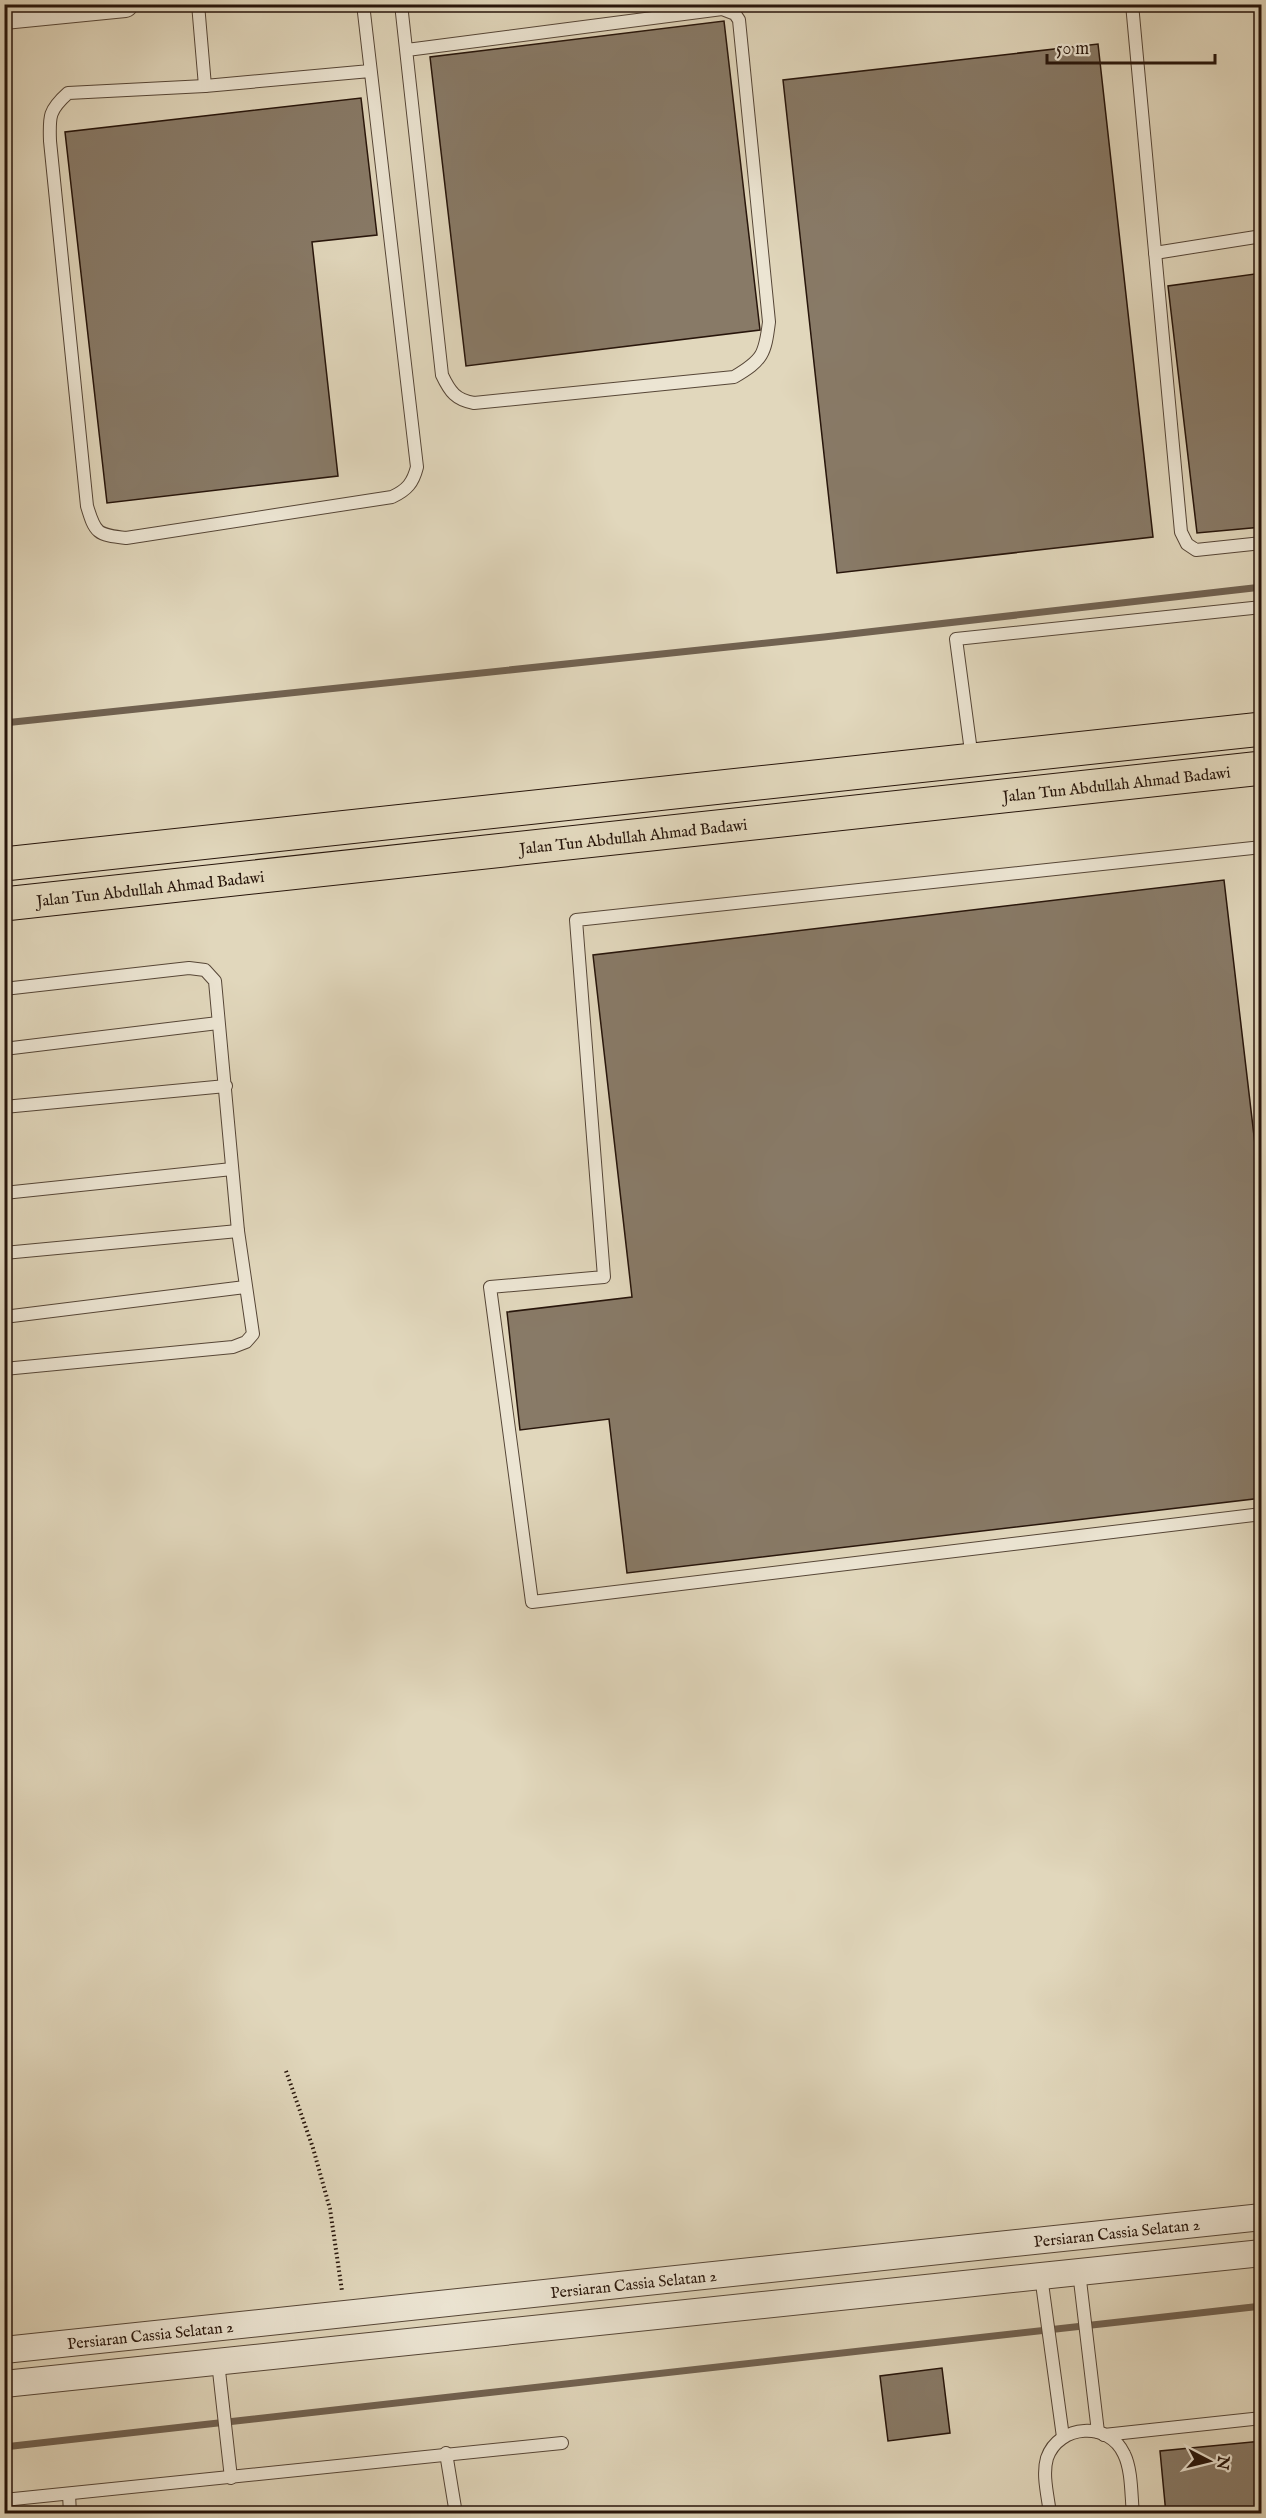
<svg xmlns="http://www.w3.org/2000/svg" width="1266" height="2518" viewBox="0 0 1266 2518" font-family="'IM FELL English',serif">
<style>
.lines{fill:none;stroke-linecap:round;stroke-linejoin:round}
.stream{stroke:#716251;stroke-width:7}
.building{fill:#887a67;stroke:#27150b;stroke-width:1.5}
.service-casing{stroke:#564637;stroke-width:14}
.minor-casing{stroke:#564637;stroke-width:28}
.primary-casing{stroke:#27150b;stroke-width:35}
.path{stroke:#27150b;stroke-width:4;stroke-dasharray:1.5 3;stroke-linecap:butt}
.service{stroke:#ece5d3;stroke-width:12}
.minor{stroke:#ece5d3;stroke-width:26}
.primary{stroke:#e1d7bc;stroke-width:33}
.labels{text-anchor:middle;stroke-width:4.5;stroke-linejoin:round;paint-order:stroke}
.street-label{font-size:16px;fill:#27150b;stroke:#ece5d3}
</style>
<rect width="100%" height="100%" fill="#e1d7bc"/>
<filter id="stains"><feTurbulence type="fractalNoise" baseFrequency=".00333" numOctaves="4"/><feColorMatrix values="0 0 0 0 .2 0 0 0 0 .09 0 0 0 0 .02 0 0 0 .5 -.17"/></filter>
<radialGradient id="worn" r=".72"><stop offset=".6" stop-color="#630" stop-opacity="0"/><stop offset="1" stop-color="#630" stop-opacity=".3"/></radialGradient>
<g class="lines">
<g class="stream">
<path d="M 4,723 L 824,637 L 1262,587"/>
<path d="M 4,2447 L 1262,2306"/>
</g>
</g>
<g class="building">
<path d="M 724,21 L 760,330 L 466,366 L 430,57 Z"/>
<path d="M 1098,44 L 1153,537 L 837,573 L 783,80 Z"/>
<path d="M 361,98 L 377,235 L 312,242 L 338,476 L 107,503 L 65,132 Z"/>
<path d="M 1262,273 L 1262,527 L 1197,533 L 1168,286 Z"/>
<path d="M 1224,880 L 1262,1204 L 1262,1498 L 627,1573 L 609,1419 L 520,1430 L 507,1312 L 632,1297 L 593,955 Z"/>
<path d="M 942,2368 L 950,2433 L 888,2441 L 880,2376 Z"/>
<path d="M 1262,2441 L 1262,2514 L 1166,2514 L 1160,2451 Z"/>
</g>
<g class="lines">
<defs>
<g id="service">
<path d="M 198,4 L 205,86"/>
<path d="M 363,4 L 417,467 C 413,483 407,490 392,497 L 126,538 C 97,535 95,533 87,506 L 50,141 C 49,116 49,110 68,93 L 205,86 L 370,71"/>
<path d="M 401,4 L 442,375 C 450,392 456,400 474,403 L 734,377 C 763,360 765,354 769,322 L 739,20 L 735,14 L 722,9 L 407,50"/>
<path d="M 1132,4 L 1181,532 L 1187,544 L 1196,550 L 1262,543"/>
<path d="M 1155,253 L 1262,236"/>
<path d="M 972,759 L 956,639 L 1262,607"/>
<path d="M 1262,847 L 576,920 L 604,1277 L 490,1287 L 532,1602 L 1262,1514"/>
<path d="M 4,989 L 189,968 L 205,970 L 215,981 L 238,1231 L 253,1334 L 246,1342 L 233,1347 L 4,1369"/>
<path d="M 4,1049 L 218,1023"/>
<path d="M 4,1107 L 226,1086"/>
<path d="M 4,1193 L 232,1169"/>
<path d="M 4,1253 L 238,1231"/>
<path d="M 4,1317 L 245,1287"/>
<path d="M 1079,2272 L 1098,2432"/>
<path d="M 1041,2276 L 1063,2437"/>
<path d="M 218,2362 L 231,2478"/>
<path d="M 1104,2435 L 1262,2418"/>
<path d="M 446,2453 L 456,2514"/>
<path d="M 69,2494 L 70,2514"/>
<path d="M 4,2500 L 562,2443"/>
<path d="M 1050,2514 C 1048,2496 1042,2475 1047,2458 C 1059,2424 1109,2421 1124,2454 C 1132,2470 1131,2495 1133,2514"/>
</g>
<g id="minor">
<path d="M 4,16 L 125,4"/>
<path id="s1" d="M 4,2350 L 1262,2217"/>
<path d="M 4,2384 L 1262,2253"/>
</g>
<g id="primary">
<path d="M 4,864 L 1262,729"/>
<path id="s2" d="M 4,904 L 1262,768"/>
</g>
</defs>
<use href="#service" class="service-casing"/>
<use href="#minor" class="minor-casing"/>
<use href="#primary" class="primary-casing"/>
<path class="path" d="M 286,2071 L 313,2148 L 330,2209 L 342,2291"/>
<use href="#service" class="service"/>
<use href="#minor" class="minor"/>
<use href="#primary" class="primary"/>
</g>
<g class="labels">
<g class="street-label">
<text dy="6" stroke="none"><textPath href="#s2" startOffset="1119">Jalan Tun Abdullah Ahmad Badawi</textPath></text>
<text dy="6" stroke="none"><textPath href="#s2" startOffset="633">Jalan Tun Abdullah Ahmad Badawi</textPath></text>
<text dy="6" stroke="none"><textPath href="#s2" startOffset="147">Jalan Tun Abdullah Ahmad Badawi</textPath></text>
<text dy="6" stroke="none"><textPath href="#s1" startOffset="1119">Persiaran Cassia Selatan 2</textPath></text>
<text dy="6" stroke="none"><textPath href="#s1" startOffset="633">Persiaran Cassia Selatan 2</textPath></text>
<text dy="6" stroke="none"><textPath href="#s1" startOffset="147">Persiaran Cassia Selatan 2</textPath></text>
</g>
</g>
<rect width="1266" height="2518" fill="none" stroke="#e1d7bc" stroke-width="24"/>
<rect x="6" y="6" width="1254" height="2506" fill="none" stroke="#27150b" stroke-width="3"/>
<rect x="12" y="12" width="1242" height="2494" fill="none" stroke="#27150b" stroke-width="1.5"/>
<g transform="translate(1209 2461) rotate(97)" stroke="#ece5d3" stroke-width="4.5" paint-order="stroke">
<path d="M0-4.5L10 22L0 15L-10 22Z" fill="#27150b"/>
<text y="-9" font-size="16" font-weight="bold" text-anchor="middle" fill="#27150b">N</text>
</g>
<path d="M1047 54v9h168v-9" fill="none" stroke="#27150b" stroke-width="3"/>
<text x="1056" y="54" font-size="18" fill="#27150b" stroke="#ece5d3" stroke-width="4.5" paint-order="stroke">50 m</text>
<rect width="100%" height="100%" filter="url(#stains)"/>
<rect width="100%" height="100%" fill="url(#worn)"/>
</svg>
